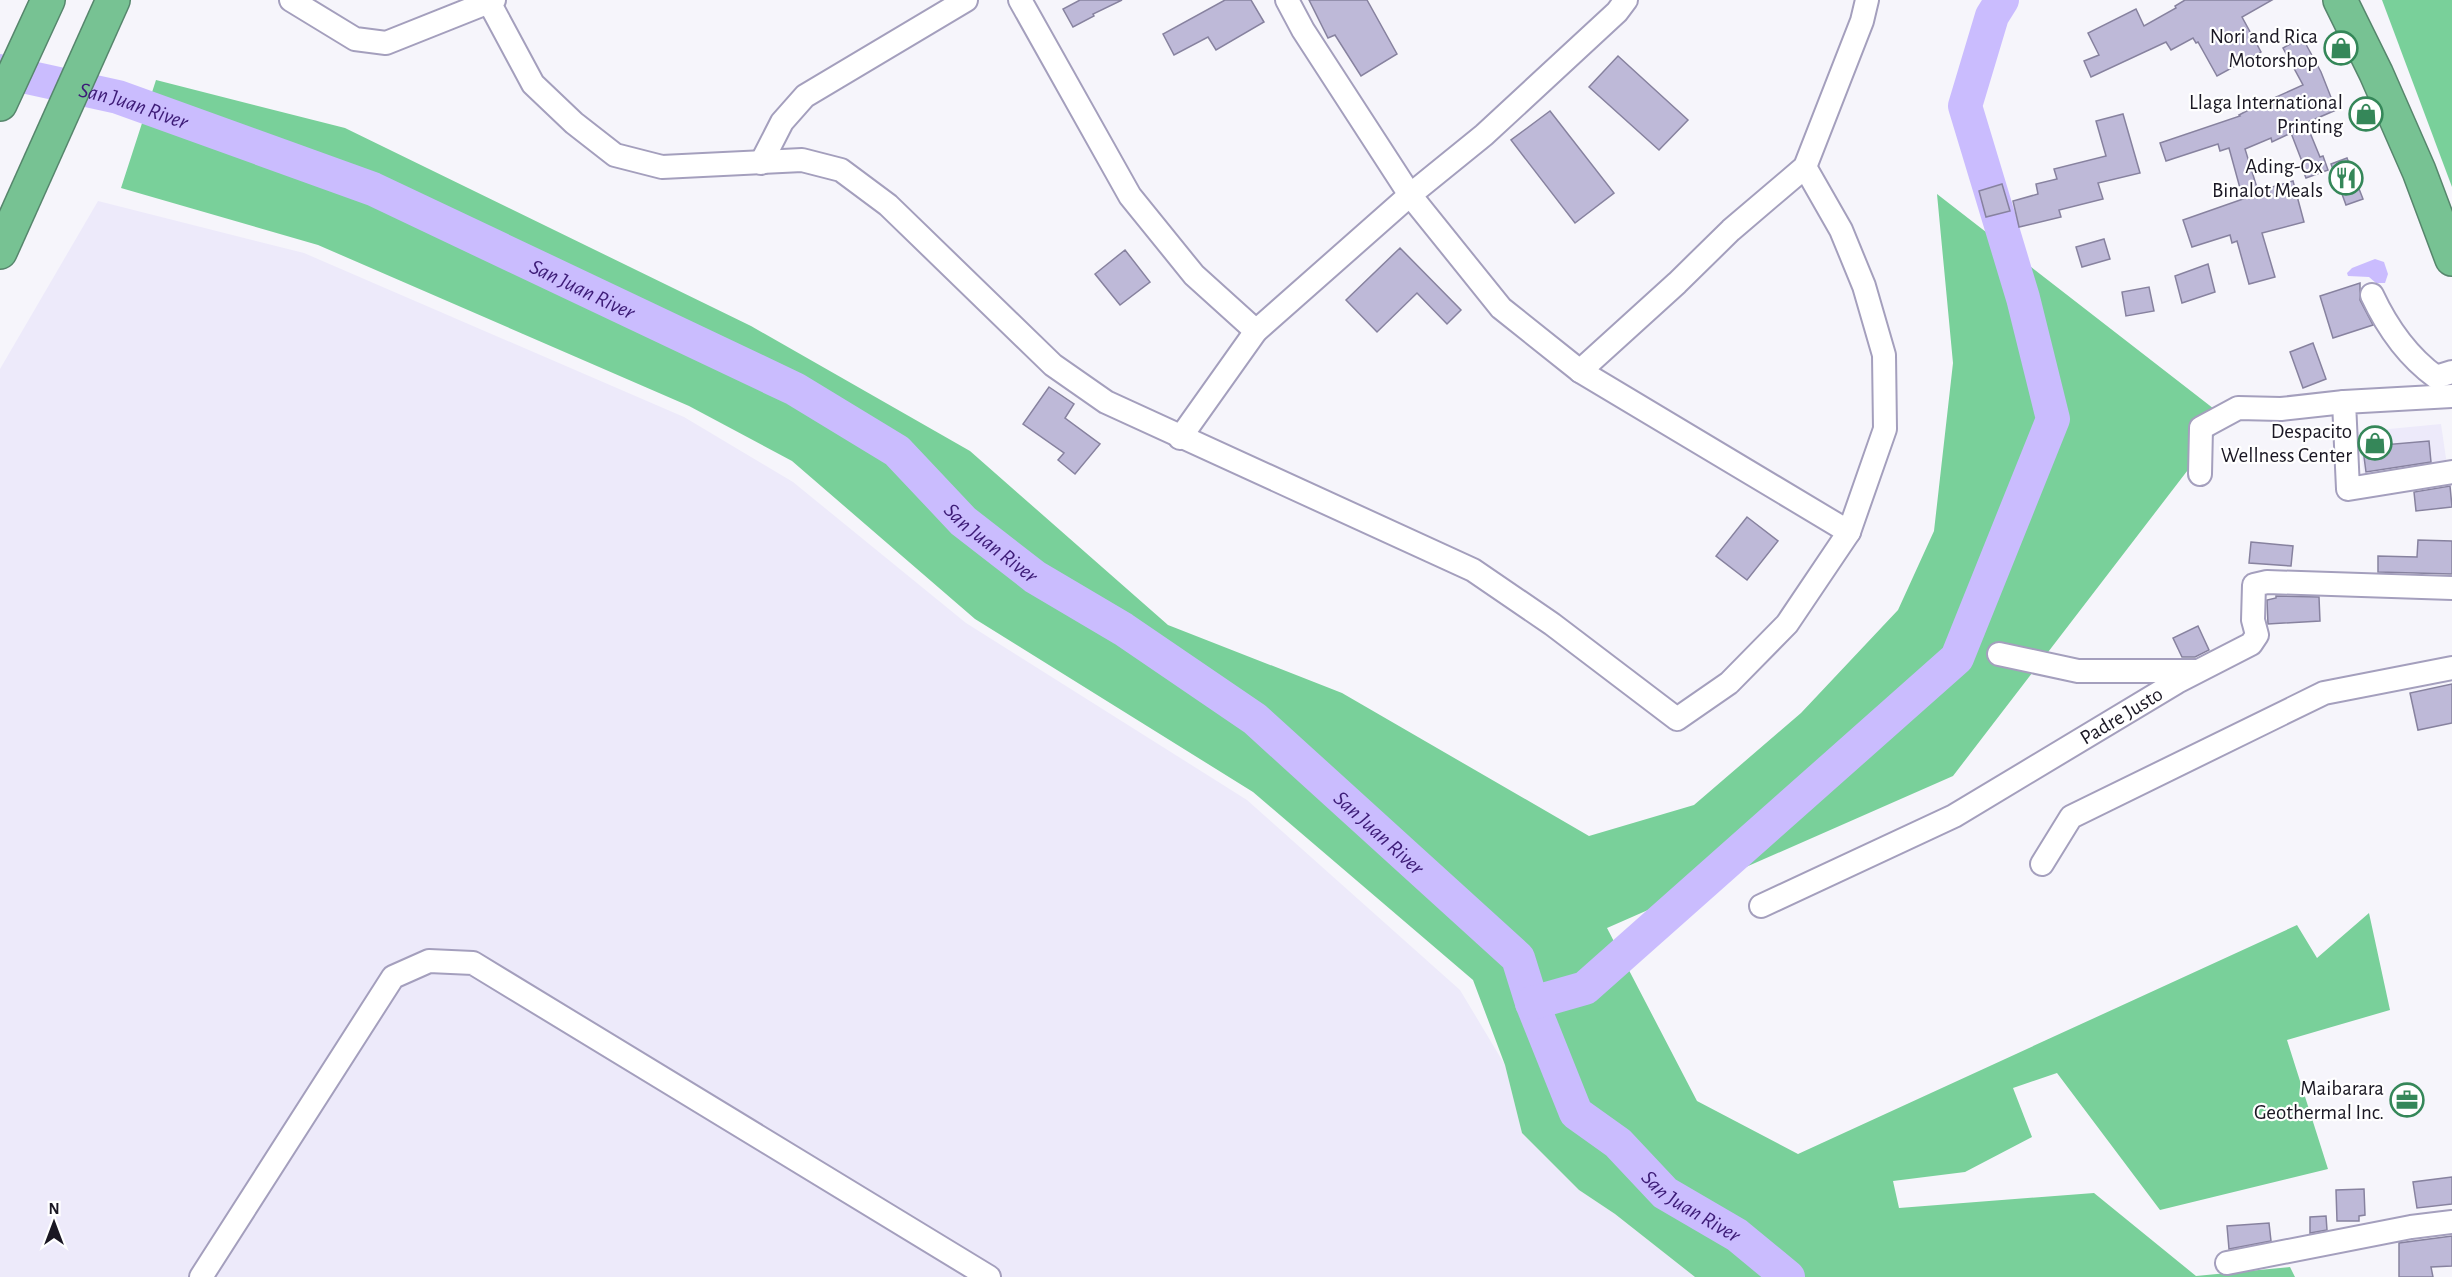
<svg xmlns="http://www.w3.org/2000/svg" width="2452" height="1277" viewBox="0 0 2452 1277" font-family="'Alegreya Sans',sans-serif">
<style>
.built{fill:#edeafa}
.forest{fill:#79d09a}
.water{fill:#cabcfe}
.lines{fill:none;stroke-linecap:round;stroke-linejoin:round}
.river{stroke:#cabcfe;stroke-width:34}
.building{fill:#beb9d8;stroke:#87829f;stroke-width:1.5}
.minor-casing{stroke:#a49fbd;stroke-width:26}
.highway-casing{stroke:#56866c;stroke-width:36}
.minor{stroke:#fff;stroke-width:22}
.highway{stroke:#77c293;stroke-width:33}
.labels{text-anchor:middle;stroke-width:4.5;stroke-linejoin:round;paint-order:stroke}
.poi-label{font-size:21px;fill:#1a1723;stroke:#fff;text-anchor:end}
.street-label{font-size:21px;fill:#1a1723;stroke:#fff}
.water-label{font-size:22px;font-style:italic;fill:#3d1b77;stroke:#fff}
</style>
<rect width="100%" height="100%" fill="#f6f5fb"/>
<g class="built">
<path d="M 98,201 L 304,253 L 684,417 L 793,482 L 966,623 L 1247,800 L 1460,990 L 1505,1065 L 1522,1133 L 1579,1190 L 1615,1214 L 1695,1277 L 0,1277 L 0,369 Z"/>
<path d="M 2441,424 L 2450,486 L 2367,497 L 2358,432 Z"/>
</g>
<g class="forest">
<path d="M 2382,0 L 2452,0 L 2452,187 Z"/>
<path d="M 156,80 L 345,128 L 751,326 L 970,451 L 1168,625 L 1342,693 L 1589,836 L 1694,805 L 1801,713 L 1898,610 L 1934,531 L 1953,363 L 1937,194 L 2227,419 L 1953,776 L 1607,928 L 1697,1101 L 1798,1154 L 2297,925 L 2317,958 L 2369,913 L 2390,1010 L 2287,1040 L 2328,1169 L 2160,1210 L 2057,1073 L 2013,1088 L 2032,1137 L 1965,1172 L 1893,1181 L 1899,1208 L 2094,1193 L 2196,1276 L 2290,1267 L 2295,1277 L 1695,1277 L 1615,1214 L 1579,1190 L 1522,1133 L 1505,1065 L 1473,980 L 1253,792 L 975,619 L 792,461 L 689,406 L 318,245 L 121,188 Z"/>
</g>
<path class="water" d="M 2375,259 L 2384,262 L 2388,274 L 2385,283 L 2376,283 L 2369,277 L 2348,276 L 2347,273 L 2352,268 Z"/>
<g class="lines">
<g class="river">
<path id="s1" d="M 0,71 L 118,97 L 373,189 L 795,389 L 897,451 L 963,521 L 1035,577 L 1123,629 L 1255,719 L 1518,958 L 1532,1003 L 1576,1113 L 1618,1143 L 1665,1193 L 1737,1235 L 1788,1277"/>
<path d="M 1532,1003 L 1585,988 L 1957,658 L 2053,419 L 2023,298 L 1965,106 L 1992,16 L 2002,0"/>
</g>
</g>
<g class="building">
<path d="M 1080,0 L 1122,0 L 1093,14 L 1094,16 L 1073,27 L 1063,9 Z"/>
<path d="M 1225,0 L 1251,0 L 1264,22 L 1216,50 L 1208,37 L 1174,55 L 1163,34 Z"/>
<path d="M 1309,0 L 1367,0 L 1397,54 L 1361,76 L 1335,35 L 1328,38 Z"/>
<path d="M 2185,0 L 2272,0 L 2242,17 L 2261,52 L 2217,76 L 2198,42 L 2196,43 L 2193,38 L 2171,50 L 2166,42 L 2091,77 L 2084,61 L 2099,55 L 2088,33 L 2136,9 L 2144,26 L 2176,8 L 2175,6 Z"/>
<path d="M 2302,37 L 2321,72 L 2336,110 L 2306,123 L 2320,157 L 2323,156 L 2328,170 L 2306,178 L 2301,165 L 2303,164 L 2291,133 L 2272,142 L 2271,138 L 2245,149 L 2258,191 L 2293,181 L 2304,222 L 2262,233 L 2275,277 L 2249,284 L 2237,241 L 2232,243 L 2230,235 L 2192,247 L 2183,220 L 2243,199 L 2229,148 L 2220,151 L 2218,144 L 2166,161 L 2160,143 L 2240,116 L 2239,115 L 2256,106 L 2303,85 L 2283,48 Z"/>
<path d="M 1618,56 L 1688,120 L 1659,150 L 1589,87 Z"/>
<path d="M 1550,111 L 1614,193 L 1575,223 L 1511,140 Z"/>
<path d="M 2123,114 L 2140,173 L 2098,183 L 2103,199 L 2059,210 L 2061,217 L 2019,227 L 2013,201 L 2038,194 L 2036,184 L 2057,179 L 2054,169 L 2106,156 L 2096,121 Z"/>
<path d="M 2347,158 L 2363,199 L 2346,205 L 2331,164 Z"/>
<path d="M 2002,184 L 2010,211 L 1986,217 L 1979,191 Z"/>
<path d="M 2104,239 L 2110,259 L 2082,267 L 2076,247 Z"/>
<path d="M 1400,248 L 1461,310 L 1447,324 L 1417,293 L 1377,332 L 1346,300 Z"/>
<path d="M 1125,250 L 1150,282 L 1120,305 L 1095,274 Z"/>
<path d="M 2208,264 L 2215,292 L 2182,303 L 2175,276 Z"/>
<path d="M 2360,283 L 2360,300 L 2373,325 L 2333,338 L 2320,296 Z"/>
<path d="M 2149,287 L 2154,311 L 2126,316 L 2122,292 Z"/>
<path d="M 2313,343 L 2326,379 L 2303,388 L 2290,352 Z"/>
<path d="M 1049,387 L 1074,404 L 1065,418 L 1100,444 L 1075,474 L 1058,460 L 1064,453 L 1023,424 Z"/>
<path d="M 2382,432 L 2383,445 L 2429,441 L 2431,462 L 2366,472 L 2361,434 Z"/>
<path d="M 2450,486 L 2452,507 L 2416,511 L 2414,492 Z"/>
<path d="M 1747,517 L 1778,541 L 1747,580 L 1716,556 Z"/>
<path d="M 2418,540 L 2452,541 L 2452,574 L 2378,572 L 2378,556 L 2417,557 Z"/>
<path d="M 2251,542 L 2293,546 L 2291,566 L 2249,563 Z"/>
<path d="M 2276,596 L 2319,597 L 2320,621 L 2268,624 L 2267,600 L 2276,598 Z"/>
<path d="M 2198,626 L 2209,650 L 2195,657 L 2182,657 L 2173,638 Z"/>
<path d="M 2452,684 L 2452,723 L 2418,730 L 2410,693 Z"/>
<path d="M 2452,1177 L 2452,1204 L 2417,1208 L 2413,1182 Z"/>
<path d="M 2364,1189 L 2365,1215 L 2359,1216 L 2359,1221 L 2337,1221 L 2336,1190 Z"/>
<path d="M 2326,1216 L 2327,1230 L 2310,1233 L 2310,1217 Z"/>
<path d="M 2269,1223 L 2271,1241 L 2229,1249 L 2227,1226 Z"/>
<path d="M 2452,1236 L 2452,1266 L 2431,1267 L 2433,1277 L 2399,1277 L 2399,1243 Z"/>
</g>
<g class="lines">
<defs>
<g id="minor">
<path d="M 291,0 L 355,39 L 386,43 L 494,0"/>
<path d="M 1020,0 L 1130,196 L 1194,275 L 1256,331"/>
<path d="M 1287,0 L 1303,30 L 1410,195 L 1501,308 L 1580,371 L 1849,532"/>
<path d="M 489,2 L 533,84 L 574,123 L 615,155 L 662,167 L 802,160 L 841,170 L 888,205 L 1053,365 L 1106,402 L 1473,570 L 1552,624 L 1677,719 L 1729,683 L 1787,624 L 1849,532 L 1885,429 L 1884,355 L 1864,286 L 1841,230 L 1805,167"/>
<path d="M 761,163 L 782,122 L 805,96 L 966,0"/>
<path d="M 2372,295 C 2387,327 2407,356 2436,377 L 2452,372"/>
<path d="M 1580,371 L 1677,283 L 1731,230 L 1805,167 L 1862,21 L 1867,0"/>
<path d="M 2452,396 L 2344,402 L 2348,489 L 2452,472"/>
<path d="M 1180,438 L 1256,331 L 1410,195 L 1484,135 L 1617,12 L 1626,0"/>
<path d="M 2200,474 L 2201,428 L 2238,408 L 2281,409 L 2344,402"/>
<path d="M 1999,654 L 2078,671 L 2196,671"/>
<path d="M 2042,864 L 2071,817 L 2324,693 L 2452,668"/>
<path id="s2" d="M 1761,906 L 1954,816 L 2177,682 L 2251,644 L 2257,635 L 2253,620 L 2254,585 L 2267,582 L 2452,588"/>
<path d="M 2227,1263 L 2411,1227 L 2452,1222"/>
<path d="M 201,1277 L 393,977 L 429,961 L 473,963 L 989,1277"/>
</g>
<g id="highway">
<path d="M 2340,0 L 2376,73 L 2419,171 L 2452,259"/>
<path d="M 0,104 L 48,0"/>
<path d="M 0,252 L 113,0"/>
</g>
</defs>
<use href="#minor" class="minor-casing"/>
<use href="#highway" class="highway-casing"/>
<use href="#minor" class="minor"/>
<use href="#highway" class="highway"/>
</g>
<defs>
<symbol id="shop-ring" viewBox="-11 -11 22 22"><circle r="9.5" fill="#fff" stroke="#358759" stroke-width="1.5"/><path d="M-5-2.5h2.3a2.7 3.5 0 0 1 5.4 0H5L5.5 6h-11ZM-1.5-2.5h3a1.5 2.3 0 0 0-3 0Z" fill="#358759"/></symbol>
<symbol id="restaurant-ring" viewBox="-11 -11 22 22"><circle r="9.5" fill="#fff" stroke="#358759" stroke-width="1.5"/><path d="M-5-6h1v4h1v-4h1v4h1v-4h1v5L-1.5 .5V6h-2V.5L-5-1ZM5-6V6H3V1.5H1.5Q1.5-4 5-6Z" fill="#358759"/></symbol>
<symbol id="office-ring" viewBox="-11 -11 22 22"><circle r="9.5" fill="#fff" stroke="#358759" stroke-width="1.5"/><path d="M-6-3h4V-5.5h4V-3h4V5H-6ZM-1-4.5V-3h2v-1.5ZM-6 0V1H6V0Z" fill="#358759"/></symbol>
</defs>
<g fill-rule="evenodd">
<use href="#shop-ring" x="2322" y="29" width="38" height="38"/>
<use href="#shop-ring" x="2347" y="95" width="38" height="38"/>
<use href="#restaurant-ring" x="2327" y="159" width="38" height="38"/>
<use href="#shop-ring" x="2356" y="424" width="38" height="38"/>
<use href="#office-ring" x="2388" y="1081" width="38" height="38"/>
</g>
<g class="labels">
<g class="poi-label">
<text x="2318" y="43">Nori and Rica<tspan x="2318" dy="24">Motorshop</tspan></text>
<text x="2343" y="109">Llaga International<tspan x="2343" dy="24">Printing</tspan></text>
<text x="2323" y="173">Ading-Ox<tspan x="2323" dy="24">Binalot Meals</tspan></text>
<text x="2352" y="438">Despacito<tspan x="2352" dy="24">Wellness Center</tspan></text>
<text x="2384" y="1095">Maibarara<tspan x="2384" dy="24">Geothermal Inc.</tspan></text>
</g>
<g class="street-label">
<text dy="7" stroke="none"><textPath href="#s2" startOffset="408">Padre Justo</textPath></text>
</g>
<g class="water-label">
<text dy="8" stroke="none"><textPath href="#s1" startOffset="138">San Juan River</textPath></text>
<text dy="8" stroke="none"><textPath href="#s1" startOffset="624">San Juan River</textPath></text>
<text dy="8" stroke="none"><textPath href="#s1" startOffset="1110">San Juan River</textPath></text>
<text dy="8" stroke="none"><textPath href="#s1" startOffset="1596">San Juan River</textPath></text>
<text dy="8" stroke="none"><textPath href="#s1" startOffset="2098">San Juan River</textPath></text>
</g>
</g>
<g transform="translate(54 1223)" stroke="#ffffff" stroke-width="4.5" paint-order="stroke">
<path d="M0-4.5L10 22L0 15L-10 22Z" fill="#1a1723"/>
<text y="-9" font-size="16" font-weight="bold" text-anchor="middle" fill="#1a1723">N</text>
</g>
</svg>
